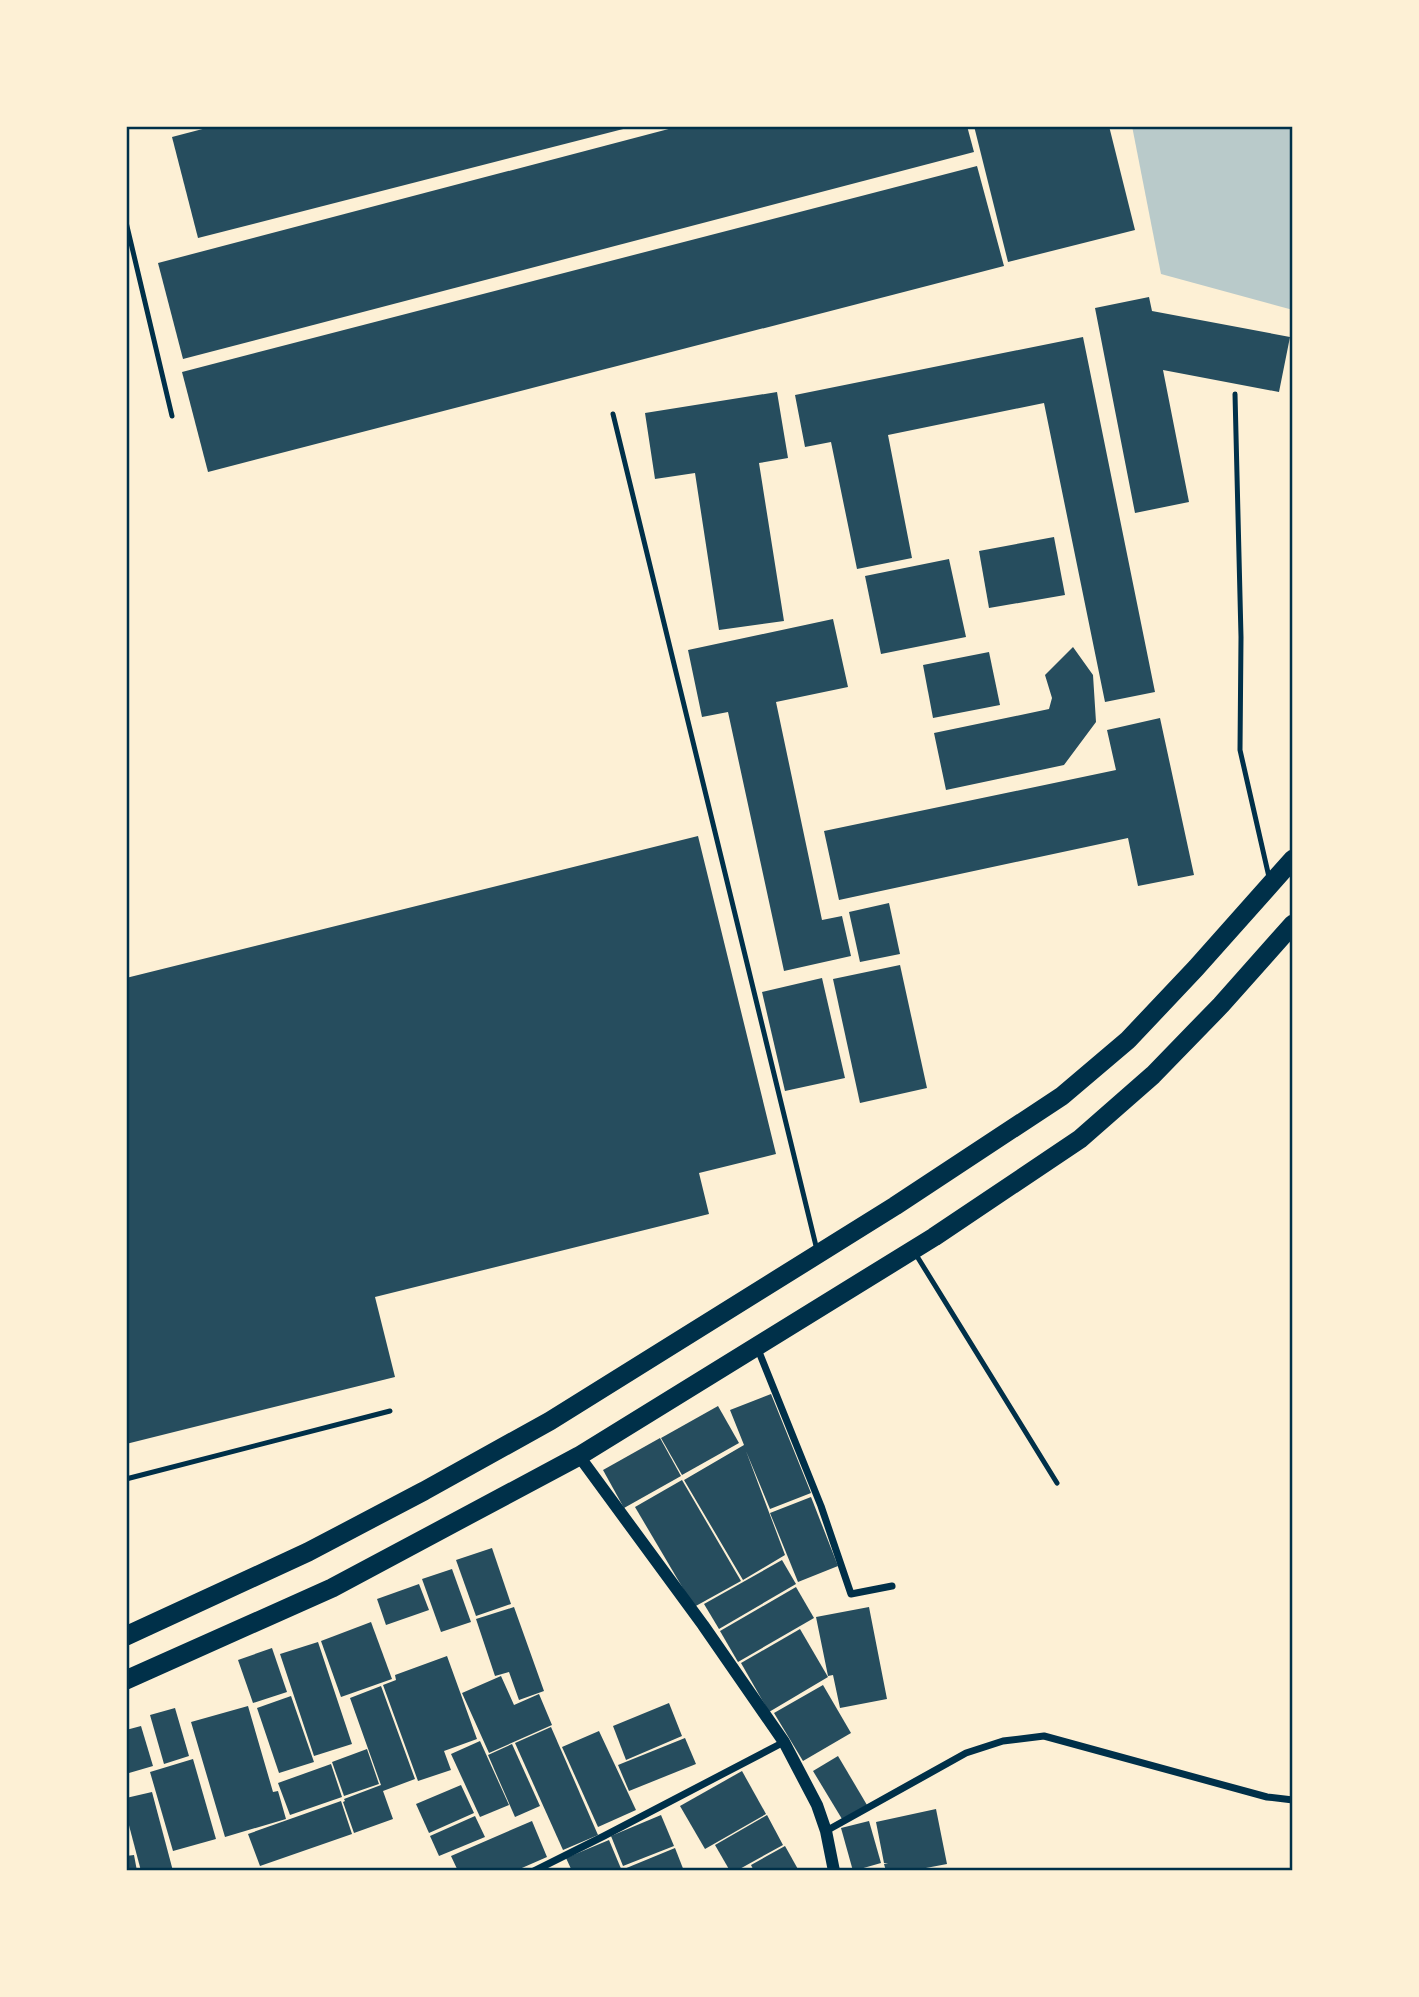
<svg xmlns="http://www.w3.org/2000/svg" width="1419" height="1997" viewBox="0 0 1419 1997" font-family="'IBM Plex Sans',sans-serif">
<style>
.green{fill:#b9caca}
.building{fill:#264d5e}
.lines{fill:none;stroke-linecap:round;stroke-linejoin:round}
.service{stroke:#003049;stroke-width:5}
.minor{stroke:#003049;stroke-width:7}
.tertiary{stroke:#003049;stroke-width:12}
.trunk{stroke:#003049;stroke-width:19}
.neatline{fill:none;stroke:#003049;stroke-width:2.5}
</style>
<rect width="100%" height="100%" fill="#fdf0d5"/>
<path class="green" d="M 1132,126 L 1293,126 L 1293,310 L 1161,274 Z"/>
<g class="building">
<path d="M 214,126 L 631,126 L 631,127 L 198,238 L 172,137 Z"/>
<path d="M 680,126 L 967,126 L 974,152 L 183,359 L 158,263 Z"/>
<path d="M 974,126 L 1109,126 L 1135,230 L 1008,262 Z"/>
<path d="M 977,166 L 1004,266 L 208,472 L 182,372 Z"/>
<path d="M 1149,297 L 1152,311 L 1290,337 L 1279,392 L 1163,370 L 1189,502 L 1135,513 L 1095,308 Z"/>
<path d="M 1083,337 L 1155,692 L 1105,702 L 1044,403 L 888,435 L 912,558 L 857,569 L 831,442 L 805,447 L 795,395 Z"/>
<path d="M 777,392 L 788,458 L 759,463 L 784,621 L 719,630 L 695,473 L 655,479 L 645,413 Z"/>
<path d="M 1054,537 L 1065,595 L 989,608 L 979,551 Z"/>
<path d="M 949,559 L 966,637 L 881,654 L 865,576 Z"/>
<path d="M 833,619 L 848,687 L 776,702 L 822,920 L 842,916 L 851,956 L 784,971 L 728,712 L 702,717 L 688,650 Z"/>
<path d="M 1073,647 L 1093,675 L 1096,722 L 1064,765 L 946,790 L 934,733 L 1049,709 L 1052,698 L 1045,675 Z"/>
<path d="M 989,652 L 1000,705 L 933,718 L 923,665 Z"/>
<path d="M 1160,718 L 1194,875 L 1138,886 L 1128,838 L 839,900 L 824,831 L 1116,770 L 1107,730 Z"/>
<path d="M 698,836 L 776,1154 L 699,1173 L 709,1214 L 375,1297 L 395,1377 L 126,1444 L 126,978 Z"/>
<path d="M 889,903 L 900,954 L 860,962 L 849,912 Z"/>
<path d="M 900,965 L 927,1088 L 860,1103 L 833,979 Z"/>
<path d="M 822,978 L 845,1078 L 785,1091 L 762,992 Z"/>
<path d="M 771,1394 L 811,1493 L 770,1509 L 746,1451 L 785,1555 L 743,1580 L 684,1480 L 744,1445 L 730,1410 Z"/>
<path d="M 718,1406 L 739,1443 L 682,1475 L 661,1438 Z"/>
<path d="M 660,1438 L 681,1476 L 624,1508 L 603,1470 Z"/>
<path d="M 682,1480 L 741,1581 L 694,1607 L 635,1507 Z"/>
<path d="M 811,1497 L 838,1566 L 798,1582 L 770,1513 Z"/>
<path d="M 492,1548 L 511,1604 L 476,1616 L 456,1560 Z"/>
<path d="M 782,1560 L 796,1584 L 719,1629 L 704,1604 Z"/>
<path d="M 452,1569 L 471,1622 L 441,1632 L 422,1579 Z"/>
<path d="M 419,1584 L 429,1610 L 386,1625 L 377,1599 Z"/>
<path d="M 796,1587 L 814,1618 L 738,1662 L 720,1631 Z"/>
<path d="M 514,1607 L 544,1691 L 519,1700 L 509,1672 L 495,1676 L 476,1619 Z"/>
<path d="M 869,1607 L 887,1699 L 840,1708 L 833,1675 L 828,1676 L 816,1617 Z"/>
<path d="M 371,1622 L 392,1679 L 341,1697 L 321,1641 Z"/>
<path d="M 800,1629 L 828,1677 L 769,1712 L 741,1663 Z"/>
<path d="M 318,1642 L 352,1744 L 314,1756 L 280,1654 Z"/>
<path d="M 272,1648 L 287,1692 L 253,1703 L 238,1660 Z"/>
<path d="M 447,1656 L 477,1739 L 444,1751 L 451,1770 L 418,1781 L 383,1685 L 396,1680 L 395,1675 Z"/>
<path d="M 501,1676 L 514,1705 L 539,1694 L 552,1725 L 489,1753 L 462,1693 Z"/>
<path d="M 823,1685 L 851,1733 L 803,1761 L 774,1713 Z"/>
<path d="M 381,1686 L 415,1779 L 383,1791 L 393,1819 L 354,1833 L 343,1802 L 345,1801 L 344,1799 L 381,1785 L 350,1698 Z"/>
<path d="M 291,1696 L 314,1762 L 279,1773 L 257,1708 Z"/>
<path d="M 669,1703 L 682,1736 L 626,1760 L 613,1726 Z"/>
<path d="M 248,1706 L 273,1792 L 278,1791 L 286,1819 L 225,1837 L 191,1722 Z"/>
<path d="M 175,1708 L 189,1756 L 164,1764 L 150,1715 Z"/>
<path d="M 141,1726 L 153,1766 L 129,1773 L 126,1763 L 126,1730 Z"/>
<path d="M 551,1727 L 598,1835 L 563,1850 L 515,1743 Z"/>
<path d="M 599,1731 L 636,1810 L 598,1827 L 562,1747 Z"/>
<path d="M 685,1738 L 696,1764 L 629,1791 L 618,1765 Z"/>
<path d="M 480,1741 L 509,1805 L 480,1817 L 451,1754 Z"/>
<path d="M 512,1744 L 540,1806 L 515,1817 L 488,1755 Z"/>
<path d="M 367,1749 L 379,1784 L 344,1796 L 332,1762 Z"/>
<path d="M 838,1756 L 867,1805 L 842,1819 L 813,1771 Z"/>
<path d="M 193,1759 L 216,1839 L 173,1851 L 150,1772 Z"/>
<path d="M 331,1764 L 342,1797 L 290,1815 L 278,1783 Z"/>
<path d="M 742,1771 L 766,1814 L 705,1849 L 680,1806 Z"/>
<path d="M 461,1785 L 474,1813 L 429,1833 L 416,1804 Z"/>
<path d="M 152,1792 L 173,1871 L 141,1871 L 126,1814 L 126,1798 Z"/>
<path d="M 341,1801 L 352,1834 L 260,1866 L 248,1834 Z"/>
<path d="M 936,1809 L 947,1864 L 910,1871 L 886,1871 L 884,1864 L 888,1863 L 884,1863 L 876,1822 Z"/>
<path d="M 661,1815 L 674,1846 L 623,1866 L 611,1836 Z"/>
<path d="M 767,1815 L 783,1845 L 736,1871 L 730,1871 L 715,1845 Z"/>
<path d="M 475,1816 L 485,1837 L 439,1856 L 430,1836 Z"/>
<path d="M 532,1821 L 547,1857 L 515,1871 L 458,1871 L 451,1856 Z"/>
<path d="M 869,1821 L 881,1863 L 853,1871 L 841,1828 Z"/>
<path d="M 609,1840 L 622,1871 L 572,1871 L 566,1858 Z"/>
<path d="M 785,1846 L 799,1871 L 754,1871 L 751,1865 Z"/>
<path d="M 675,1848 L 684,1871 L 625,1871 L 624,1869 Z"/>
<path d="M 134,1855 L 137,1871 L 126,1871 L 126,1856 Z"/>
</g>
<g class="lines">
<g class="service">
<path d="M 126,222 L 172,416"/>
<path d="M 1235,394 L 1241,637 L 1240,750 L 1269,877"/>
<path d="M 613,414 L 817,1250"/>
<path d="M 915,1253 L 1057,1483"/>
<path d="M 126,1479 L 390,1411"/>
</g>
<g class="minor">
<path d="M 757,1347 L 821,1506 L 851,1594 L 892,1586"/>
<path d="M 826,1831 L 966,1753 L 1003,1741 L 1044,1736 L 1267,1797 L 1293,1800"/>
<path d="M 534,1871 L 604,1836 L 784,1742"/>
</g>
<path class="tertiary" d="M 579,1456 L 703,1625 L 784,1742 L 817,1805 L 826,1831 L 834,1871"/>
<g class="trunk">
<path d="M 126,1636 L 308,1552 L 424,1491 L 550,1421 L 895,1206 L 1062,1096 L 1128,1040 L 1196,968 L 1293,859"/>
<path d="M 126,1680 L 332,1588 L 579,1456 L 934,1237 L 1080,1139 L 1153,1075 L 1221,1005 L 1293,924"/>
</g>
</g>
<rect width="1419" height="1997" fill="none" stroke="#fdf0d5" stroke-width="256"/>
<rect x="128" y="128" width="1163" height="1741" class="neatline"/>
</svg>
